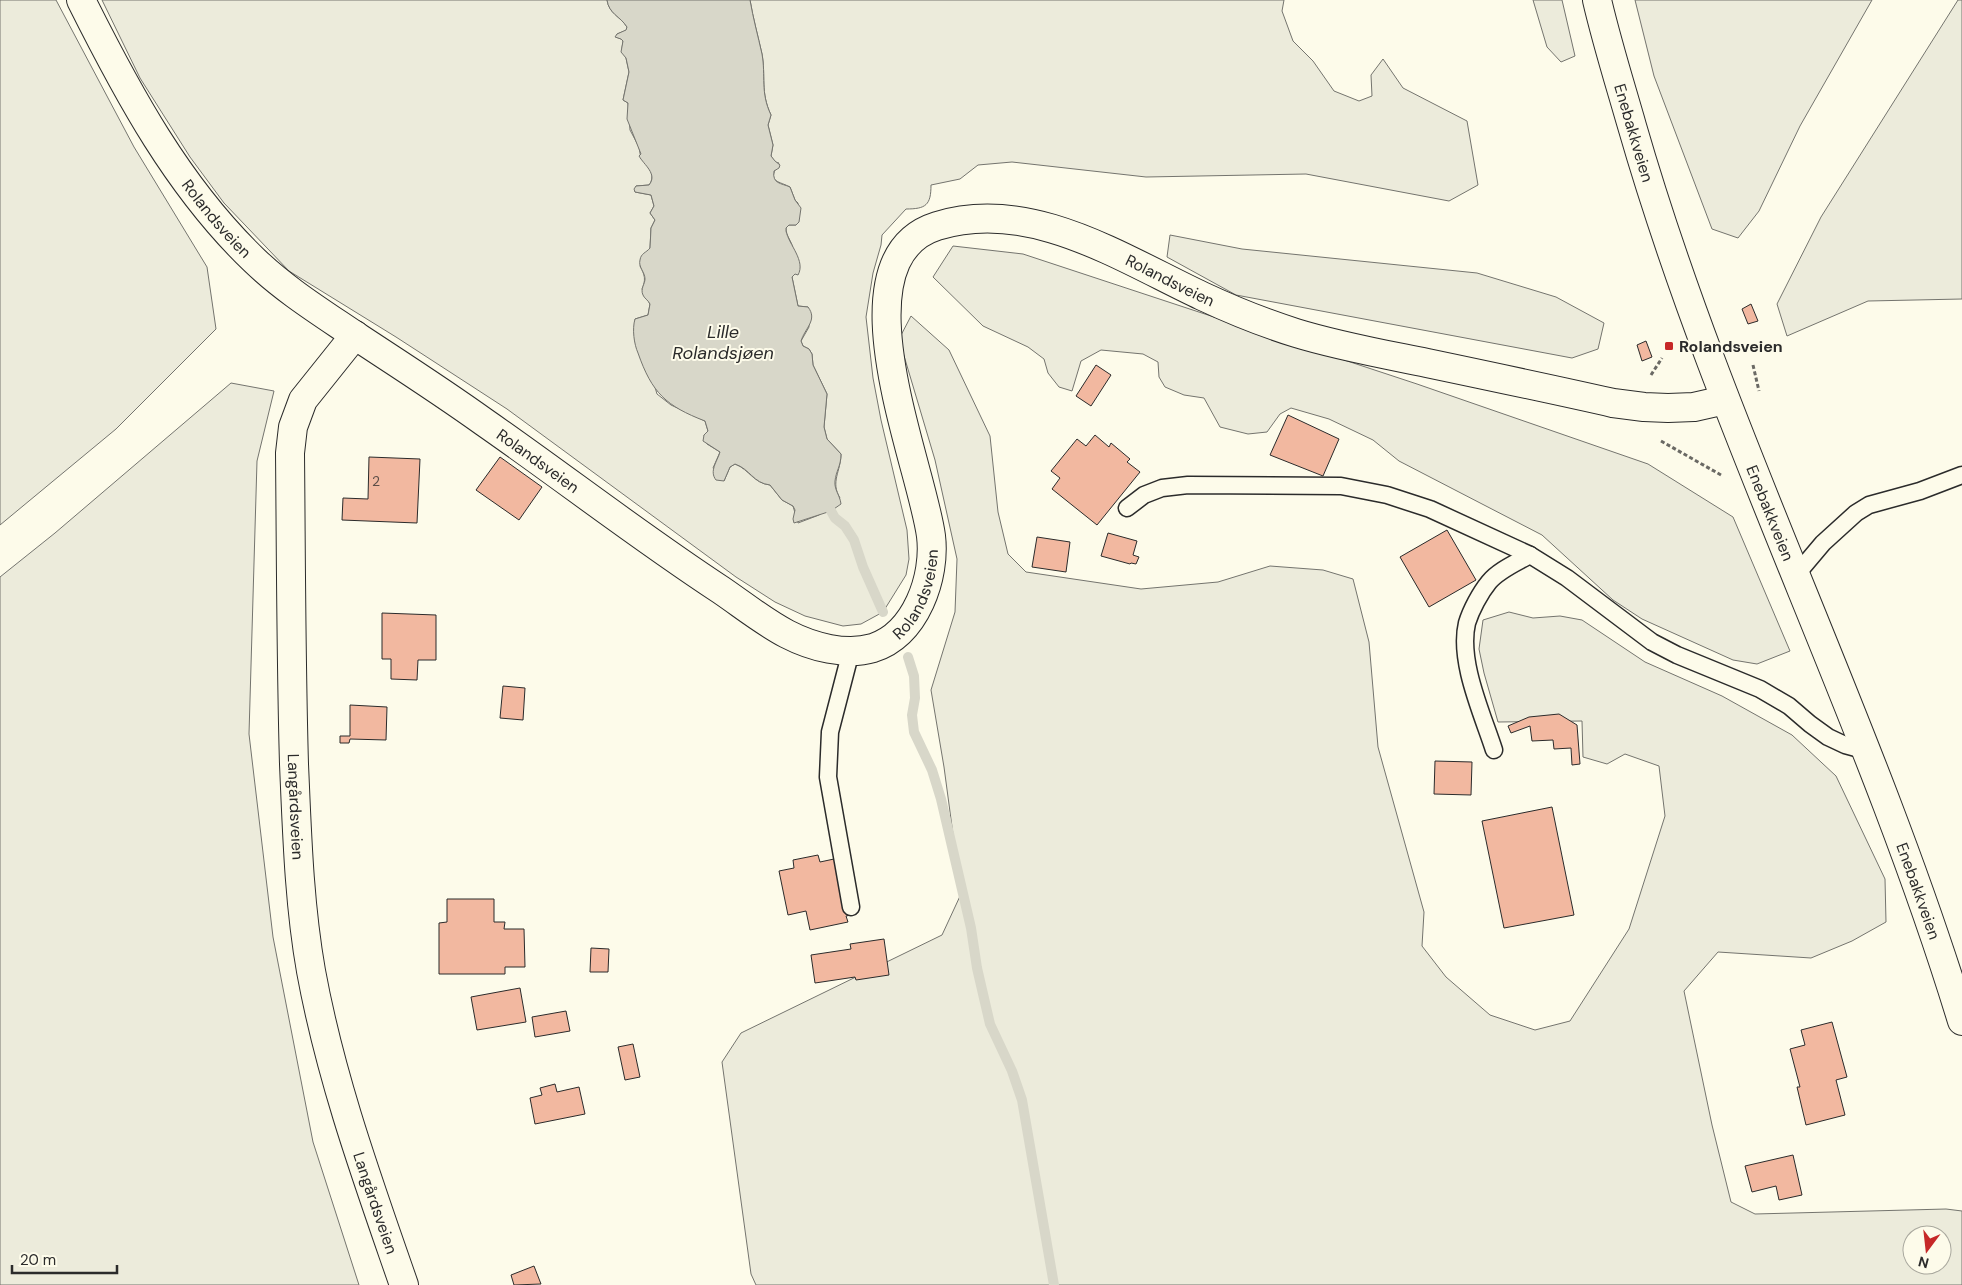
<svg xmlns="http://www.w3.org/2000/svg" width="1962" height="1285" viewBox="0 0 1962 1285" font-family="'DM Sans',sans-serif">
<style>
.green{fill:#ecebdb;stroke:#74746e;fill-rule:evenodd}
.water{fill:#d8d7c9;stroke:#74746e}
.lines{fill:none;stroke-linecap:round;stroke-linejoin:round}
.stream{stroke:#d8d7c9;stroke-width:10}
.building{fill:#f2b8a0;stroke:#2b2b2b}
.lane-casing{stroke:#2b2b2b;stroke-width:19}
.street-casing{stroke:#2b2b2b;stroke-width:30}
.primary-casing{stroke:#2b2b2b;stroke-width:30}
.path{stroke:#6a6964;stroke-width:3;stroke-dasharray:4 2.5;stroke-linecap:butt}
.lane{stroke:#fdfbea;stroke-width:16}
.street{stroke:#fdfbea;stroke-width:28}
.primary{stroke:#fdfbea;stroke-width:28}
.poi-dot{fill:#c62828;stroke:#fdfbea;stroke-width:2}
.labels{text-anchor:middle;stroke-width:4;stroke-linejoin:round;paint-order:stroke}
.number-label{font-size:14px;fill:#5d4e48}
.street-label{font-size:16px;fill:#2b2b2b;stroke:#fdfbea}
.poi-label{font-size:16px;font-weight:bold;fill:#2b2b2b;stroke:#fdfbea;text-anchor:start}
.water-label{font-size:18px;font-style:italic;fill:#2b2b2b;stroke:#fdfbea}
</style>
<rect width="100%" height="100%" fill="#fdfbea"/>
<g class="green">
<path d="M 0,0 L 56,0 L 134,147 L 207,267 L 216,329 L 116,429 L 0,525 Z"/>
<path d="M 102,0 L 607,0 C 609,14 620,16 627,27 L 627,30 L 617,34 L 616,37 L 621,39 L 623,41 L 622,48 L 626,58 L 629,72 L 623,100 L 628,103 L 630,130 L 639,147 L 641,159 C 649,166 656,176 649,185 L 636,186 L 635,192 L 651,195 L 654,206 L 650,213 L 655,220 L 651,228 L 650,248 L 640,266 C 645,275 646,280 642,289 L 650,304 L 648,315 L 635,319 L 657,394 L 671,405 L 705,421 L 708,431 L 704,435 L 707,444 L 720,452 L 713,468 L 724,481 L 730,467 L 735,464 C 750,470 753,483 770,485 L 782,500 L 793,506 L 798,523 L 819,515 L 840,498 C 830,482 841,471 841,454 L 827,439 L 824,427 L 827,394 L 813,365 L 812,354 L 809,349 L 803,346 L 801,341 L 809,327 L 808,307 L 798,306 L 792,277 L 795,274 C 794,265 794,256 793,248 C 791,240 786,236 786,228 L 789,225 L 796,225 L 798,203 L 795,200 L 790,187 C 776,180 767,182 779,163 L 775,162 L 771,156 L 773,145 L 768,125 L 771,115 C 760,92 766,76 762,54 C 758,36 753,18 750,0 L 1284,0 L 1282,11 L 1293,41 L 1313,61 L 1334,91 L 1359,101 L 1372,96 L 1371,75 L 1383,59 L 1403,88 L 1467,121 L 1478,185 L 1449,201 L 1306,174 L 1146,177 L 1012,162 L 978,165 L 960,179 L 931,185 C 931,205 926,209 906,209 L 882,235 L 881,245 L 873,273 L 866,317 L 873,378 L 881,420 L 907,530 L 909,559 L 906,575 L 883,612 L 861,624 L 843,626 L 805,616 L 775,602 L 736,577 L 507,409 L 396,337 L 289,271 L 224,203 L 190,157 L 140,78 Z"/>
<path d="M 1533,0 L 1562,0 L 1575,56 L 1561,62 L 1547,47 Z"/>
<path d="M 1635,0 L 1872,0 L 1800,126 L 1759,211 L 1738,238 L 1712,229 L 1654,76 Z"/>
<path d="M 1958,0 L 1962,0 L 1962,299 L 1868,301 L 1787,336 L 1777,304 L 1821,217 Z"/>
<path d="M 1170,235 L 1242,249 L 1477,273 L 1556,297 L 1604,323 L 1598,349 L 1572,358 L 1236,295 L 1167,257 Z"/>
<path d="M 953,246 L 1023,254 L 1417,384 L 1648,464 L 1733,517 L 1790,651 L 1757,664 L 1733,660 L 1642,619 L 1613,600 L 1542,535 L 1399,461 L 1373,440 L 1329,419 L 1291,408 L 1280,414 L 1267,432 L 1248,434 L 1220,427 L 1204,398 L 1184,395 L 1165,387 L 1159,377 L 1158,362 L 1143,354 L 1101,350 L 1081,361 L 1072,391 L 1059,387 L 1048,373 L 1044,359 L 1028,347 L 983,326 L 933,277 Z"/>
<path d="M 911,316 L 949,350 L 990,436 L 998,512 L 1008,554 L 1026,572 L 1141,589 L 1218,582 L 1270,566 L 1323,570 L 1353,579 L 1369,642 L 1378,747 L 1424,912 L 1422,946 L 1446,977 L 1490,1015 L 1535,1030 L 1570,1021 L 1629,929 L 1665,816 L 1659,766 L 1625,754 L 1607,764 L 1583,757 L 1582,721 L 1498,722 L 1484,673 L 1479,649 L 1483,620 L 1509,612 L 1533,618 L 1560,616 L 1582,620 L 1645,662 L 1722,696 L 1792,735 L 1836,776 L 1885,879 L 1886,922 L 1852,941 L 1811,958 L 1718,952 L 1684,991 L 1712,1125 L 1731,1202 L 1755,1214 L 1946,1209 L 1962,1211 L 1962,1285 L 756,1285 L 751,1274 L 722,1062 L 741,1033 L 942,935 L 961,894 L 944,767 L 931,690 L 955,612 L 957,559 L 935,460 L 899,339 ZM 1912,1235 L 1942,1235 L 1942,1265 L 1912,1265 Z"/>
<path d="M 231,383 L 274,391 L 257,461 L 249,734 L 273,937 L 313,1142 L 359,1285 L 0,1285 L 0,577 L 55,533 Z"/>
</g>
<path class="water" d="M 607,0 L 750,0 C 753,18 758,36 762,54 C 766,76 760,92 771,115 L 768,125 L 773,145 L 771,156 L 775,161 L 780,165 L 779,168 L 774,171 C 772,184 781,183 790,187 L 795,200 L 801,208 L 799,222 L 796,225 L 789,225 L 786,228 L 786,231 C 789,245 806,261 798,275 L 795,274 L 792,277 L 798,306 L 808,307 C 818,320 805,328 801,341 L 803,346 L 809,349 L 812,354 L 813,365 L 827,394 L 824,427 L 827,439 L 841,454 C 841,466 836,471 835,481 C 834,490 840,495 841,504 L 831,511 L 794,523 L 793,519 L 795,510 L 793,506 L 782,500 L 770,485 C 753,483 750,469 735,464 L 730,467 L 724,481 L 716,480 C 709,471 717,462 720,452 L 703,441 L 704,435 L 708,431 L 705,421 C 666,406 652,393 638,353 C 634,344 632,329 635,319 L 648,315 L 650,304 C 648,300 644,298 643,295 C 640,289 645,284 645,279 C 645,272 638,267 640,260 C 641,253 646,253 650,248 L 651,228 L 655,220 L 650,213 L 654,206 L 651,195 L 635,192 L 634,189 L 636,186 L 649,185 C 658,174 644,165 639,156 L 641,154 L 627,119 L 628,103 L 623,100 L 629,72 L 626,58 L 621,52 L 623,41 L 621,39 L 615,37 L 617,34 L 626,30 L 627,27 C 620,16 609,14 607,0 Z"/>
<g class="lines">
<g class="stream">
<path d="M 831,511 L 835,518 L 845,526 L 854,540 L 863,567 L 883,612"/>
<path d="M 908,657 L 914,676 L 915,698 L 912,715 L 914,732 L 932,770 L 941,799 L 971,928 L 977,968 L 990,1024 L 1012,1071 L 1022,1100 L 1054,1285"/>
</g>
</g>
<g class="building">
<path d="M 1751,304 L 1758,321 L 1748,324 L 1742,309 Z"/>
<path d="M 1646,341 L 1652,357 L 1642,361 L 1637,345 Z"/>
<path d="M 1096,365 L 1111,375 L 1091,406 L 1076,396 Z"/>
<path d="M 1288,415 L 1339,439 L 1323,476 L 1270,455 Z"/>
<path d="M 1095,435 L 1109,447 L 1111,443 L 1130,459 L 1127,462 L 1140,472 L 1097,525 L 1052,489 L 1060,478 L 1051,471 L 1077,439 L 1086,446 Z"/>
<path d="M 369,457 L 420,459 L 417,523 L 342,520 L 343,498 L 368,499 Z"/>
<path d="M 500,457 L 542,487 L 519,520 L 476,490 Z"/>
<path d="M 1447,530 L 1476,580 L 1429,607 L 1400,557 Z"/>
<path d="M 1108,533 L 1137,541 L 1133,555 L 1139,557 L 1136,564 L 1131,563 L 1130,564 L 1101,556 Z"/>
<path d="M 1037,537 L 1070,542 L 1066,572 L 1032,567 Z"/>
<path d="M 382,613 L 436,615 L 436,660 L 418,660 L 417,680 L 391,679 L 391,659 L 382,659 Z"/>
<path d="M 503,686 L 525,688 L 523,720 L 500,718 Z"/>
<path d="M 350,705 L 387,707 L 386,740 L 350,739 L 349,743 L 340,743 L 340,736 L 350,736 Z"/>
<path d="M 1559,714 L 1577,725 L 1580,764 L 1572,765 L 1571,748 L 1554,749 L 1553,740 L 1532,741 L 1530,726 L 1511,733 L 1508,726 L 1529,717 Z"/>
<path d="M 1435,761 L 1472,762 L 1471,795 L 1434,794 Z"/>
<path d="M 1552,807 L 1574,915 L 1504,928 L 1482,821 Z"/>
<path d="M 818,855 L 820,862 L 834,859 L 842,897 L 847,896 L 851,915 L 846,916 L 848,922 L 810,930 L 806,911 L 788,915 L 779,871 L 794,868 L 793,860 Z"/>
<path d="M 447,899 L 494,899 L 494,922 L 505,922 L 504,929 L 524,929 L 525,967 L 505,967 L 505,974 L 439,974 L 439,923 L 447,922 Z"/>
<path d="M 884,939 L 889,975 L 856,980 L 855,977 L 815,983 L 811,955 L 851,949 L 850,944 Z"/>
<path d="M 591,948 L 609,949 L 608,972 L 590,972 Z"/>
<path d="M 520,988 L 526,1022 L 477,1030 L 471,997 Z"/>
<path d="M 566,1011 L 570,1031 L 535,1037 L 532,1017 Z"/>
<path d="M 1832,1022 L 1847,1077 L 1836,1080 L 1845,1115 L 1806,1125 L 1797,1087 L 1800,1087 L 1790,1049 L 1805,1045 L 1801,1030 Z"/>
<path d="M 633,1044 L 640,1077 L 625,1080 L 618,1047 Z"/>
<path d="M 555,1084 L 557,1092 L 579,1087 L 585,1114 L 535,1124 L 530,1098 L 542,1095 L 540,1088 Z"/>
<path d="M 1793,1155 L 1802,1195 L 1779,1200 L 1776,1186 L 1752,1192 L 1745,1166 Z"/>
<path d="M 534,1266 L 541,1284 L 514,1285 L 511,1275 Z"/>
</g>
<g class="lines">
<defs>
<g id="lane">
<path d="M 1127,508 L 1144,495 L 1162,488 L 1188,485 L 1341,486 L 1387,495 L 1430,509 L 1530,555 L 1567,578 L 1652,642 L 1677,655 L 1760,689 L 1789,706 L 1810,724 L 1828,737 L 1845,745 L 1867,751"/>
<path d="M 1796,575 L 1823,543 L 1856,513 L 1869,505 L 1920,491 L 1962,475"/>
<path d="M 851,651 L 830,732 L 828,777 L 851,907"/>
<path d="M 1494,750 C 1482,713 1458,661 1467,623 C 1471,610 1480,593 1489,582 C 1499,570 1516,563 1530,555"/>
</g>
<g id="street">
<path id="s1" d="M 81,0 C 128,94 178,187 254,260 C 284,289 319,311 353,334 C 397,363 441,391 484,422 C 563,477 640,537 721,590 C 743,605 764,622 787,634 C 812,647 846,656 873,648 C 916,634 936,577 931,536 C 922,465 832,259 937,226 C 1030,197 1121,258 1202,296 C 1232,310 1264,323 1296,333 C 1338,346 1383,354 1427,363 C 1489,376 1551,389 1613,403 L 1644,407 L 1668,408 L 1694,407 L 1725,400"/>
<path id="s2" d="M 355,335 L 303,400 L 293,427 L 290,453 C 291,557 291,660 294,764 C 297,833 299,903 311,971 C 331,1080 368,1181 404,1285"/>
</g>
<g id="primary">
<path id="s3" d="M 1597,0 C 1607,43 1620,84 1632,126 C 1720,432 1869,716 1962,1021"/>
</g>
</defs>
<use href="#lane" class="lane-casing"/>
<use href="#street" class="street-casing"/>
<use href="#primary" class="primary-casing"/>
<g class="path">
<path d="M 1753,365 L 1759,391"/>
<path d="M 1651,375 L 1662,358"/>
<path d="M 1661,441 L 1721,475"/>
</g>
<use href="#lane" class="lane"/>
<use href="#street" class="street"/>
<use href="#primary" class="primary"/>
</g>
<rect class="poi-dot" x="1664" y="341" width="10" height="10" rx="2.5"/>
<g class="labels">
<g class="number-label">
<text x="376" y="486">2</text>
</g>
<g class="street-label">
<text dy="6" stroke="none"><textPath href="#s3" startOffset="138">Enebakkveien</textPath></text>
<text dy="6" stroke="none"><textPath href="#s1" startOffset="258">Rolandsveien</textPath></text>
<text dy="6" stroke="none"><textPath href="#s1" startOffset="1772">Rolandsveien</textPath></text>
<text dy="6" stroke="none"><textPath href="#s1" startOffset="662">Rolandsveien</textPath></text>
<text dy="6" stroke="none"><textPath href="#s3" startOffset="542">Enebakkveien</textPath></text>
<text dy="6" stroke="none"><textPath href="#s1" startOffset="1128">Rolandsveien</textPath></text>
<text dy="6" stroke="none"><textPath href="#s2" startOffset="492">Langårdsveien</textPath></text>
<text dy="6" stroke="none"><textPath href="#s3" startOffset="948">Enebakkveien</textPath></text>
<text dy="6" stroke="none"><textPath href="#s2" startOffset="898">Langårdsveien</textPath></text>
</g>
<g class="poi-label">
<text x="1679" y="352">Rolandsveien</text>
</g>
<g class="water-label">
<text x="723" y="338">Lille<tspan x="723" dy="21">Rolandsjøen</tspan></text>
</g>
</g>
<g transform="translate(1927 1250) rotate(195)"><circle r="24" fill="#fdfbea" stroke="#a9a89e"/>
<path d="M0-4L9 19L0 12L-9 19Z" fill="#c62828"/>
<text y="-8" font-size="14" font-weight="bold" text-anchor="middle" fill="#2b2b2b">N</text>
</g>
<path d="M12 1265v8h105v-8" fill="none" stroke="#2b2b2b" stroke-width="2.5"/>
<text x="20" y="1265" font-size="15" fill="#2b2b2b" stroke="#fdfbea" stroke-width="4" paint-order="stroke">20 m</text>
</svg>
